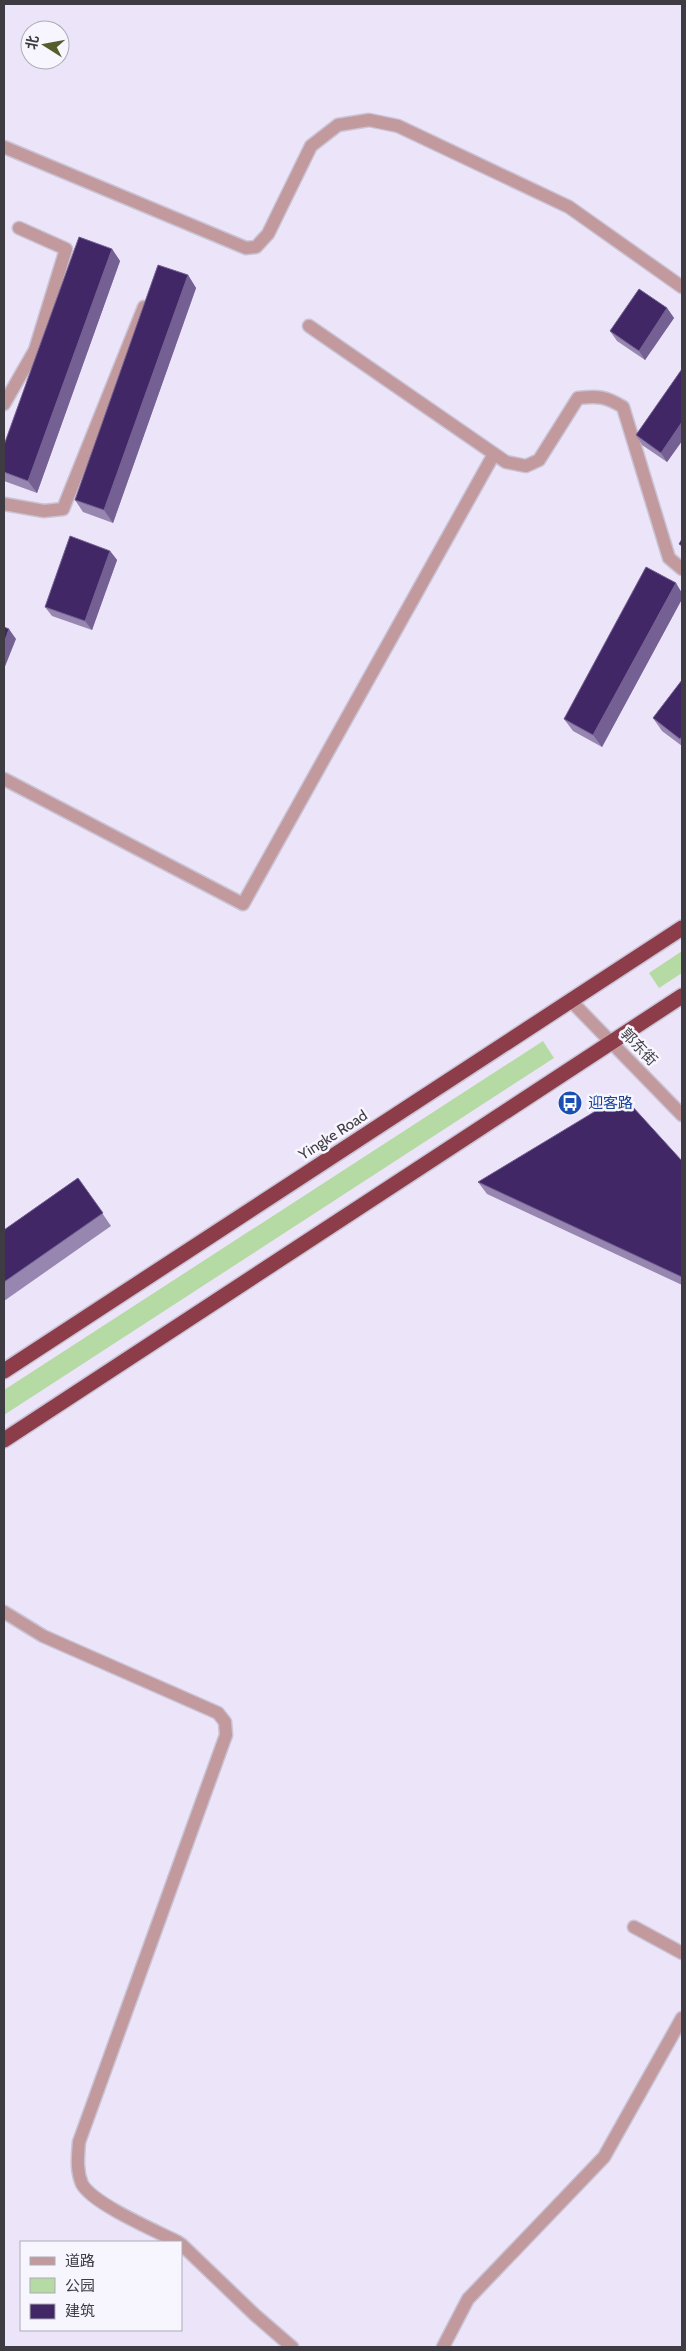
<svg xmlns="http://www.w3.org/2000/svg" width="686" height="2351" viewBox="0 0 686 2351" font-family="Cabin,'Noto Sans SC',sans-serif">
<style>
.green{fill:#b6daa3}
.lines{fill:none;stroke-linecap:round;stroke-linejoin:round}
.minor-casing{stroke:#c9c3d5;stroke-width:15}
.highway-casing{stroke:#c9c3d5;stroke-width:18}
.minor{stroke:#c29a9d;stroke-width:12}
.highway{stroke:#8c3d49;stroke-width:15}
.wall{fill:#9686b0}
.shaded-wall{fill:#746092}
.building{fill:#412766;stroke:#746092}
.labels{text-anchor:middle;stroke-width:5;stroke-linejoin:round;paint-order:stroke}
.street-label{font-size:15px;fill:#3e3b43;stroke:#f7f5fd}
.transit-label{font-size:15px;fill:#164399;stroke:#f7f5fd;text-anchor:start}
</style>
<rect width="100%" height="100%" fill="#ece5fa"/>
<g class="green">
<path d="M 682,951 L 682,973 L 659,988 L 649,973 Z"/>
<path d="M 543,1041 L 554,1058 L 4,1415 L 4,1390 Z"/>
</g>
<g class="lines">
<defs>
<g id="minor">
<path d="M 4,147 L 246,248 L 256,247 L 268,234 L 311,146 L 338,125 L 369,120 L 398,126 L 569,207 L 682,287"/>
<path d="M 309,326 L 506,462 L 526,466 L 539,460 L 578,398 C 598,396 605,396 623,407 L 669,558 L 682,569"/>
<path d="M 4,404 L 35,350 L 66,249 L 19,228"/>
<path d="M 4,504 L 44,511 L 63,509 L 144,307"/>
<path d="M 4,779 L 243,904 L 494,454"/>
<path d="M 571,1001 L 682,1115"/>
<path d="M 4,1612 L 43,1636 L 218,1713 L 225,1722 L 226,1735 L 79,2142 C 78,2156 76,2170 82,2184 C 93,2204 156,2231 178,2242"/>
<path d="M 634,1927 L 682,1953"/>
<path d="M 181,2244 L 255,2315 L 292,2347"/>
<path d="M 443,2347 L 468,2299 L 604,2157 L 682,2018"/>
</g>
<g id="highway">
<path d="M 4,1371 L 682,928"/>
<path d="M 4,1440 L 682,996"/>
</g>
</defs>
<use href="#minor" class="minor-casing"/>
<use href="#highway" class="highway-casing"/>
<use href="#minor" class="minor"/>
<use href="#highway" class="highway"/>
</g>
<g class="wall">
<path d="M 112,249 L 120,261 L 37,493 L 4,481 L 4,445 Z"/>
<path d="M 188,275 L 196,288 L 113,523 L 83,512 L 75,500 Z"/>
<path d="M 667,308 L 674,318 L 645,360 L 617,341 L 610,331 Z"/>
<path d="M 682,369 L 682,441 L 667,462 L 642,445 L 636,435 Z"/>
<path d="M 110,551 L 117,560 L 92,630 L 52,616 L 45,607 Z"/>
<path d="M 682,593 L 682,599 L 602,747 L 573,731 L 564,719 Z"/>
<path d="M 682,680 L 682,746 L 662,731 L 653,718 Z"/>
<path d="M 682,1161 L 682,1285 L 487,1194 L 478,1182 Z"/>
<path d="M 78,1178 L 111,1226 L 4,1301 L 4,1230 Z"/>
</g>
<g class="shaded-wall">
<path d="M 112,249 L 120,261 L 37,493 L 28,481 Z"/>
<path d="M 188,275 L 196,288 L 113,523 L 104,510 Z"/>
<path d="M 667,308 L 674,318 L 645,360 L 639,351 Z"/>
<path d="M 682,422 L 682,441 L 667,462 L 661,453 Z"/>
<path d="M 110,551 L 117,560 L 92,630 L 85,621 Z"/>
<path d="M 676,583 L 682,593 L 682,599 L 602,747 L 593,735 Z"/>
<path d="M 9,629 L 16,639 L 4,669 L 4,643 Z"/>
</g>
<g class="building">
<path d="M 79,237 L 112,249 L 28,481 L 4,472 L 4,445 Z"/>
<path d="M 158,265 L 188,275 L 104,510 L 75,500 Z"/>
<path d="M 639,289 L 667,308 L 639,351 L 610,331 Z"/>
<path d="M 682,369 L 682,422 L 661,453 L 636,435 Z"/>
<path d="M 70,536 L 110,551 L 85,621 L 45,607 Z"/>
<path d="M 682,539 L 682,546 L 679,544 Z"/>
<path d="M 646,567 L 676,583 L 593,735 L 564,719 Z"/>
<path d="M 4,627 L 9,629 L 4,643 Z"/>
<path d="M 682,680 L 682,736 L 680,739 L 653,718 Z"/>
<path d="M 616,1102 L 632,1106 L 682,1161 L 682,1277 L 478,1182 L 604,1106 Z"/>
<path d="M 78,1178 L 103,1213 L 4,1282 L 4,1230 Z"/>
</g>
<defs>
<symbol id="bus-disc" viewBox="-11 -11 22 22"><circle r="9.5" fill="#1a4fb4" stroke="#f7f5fd"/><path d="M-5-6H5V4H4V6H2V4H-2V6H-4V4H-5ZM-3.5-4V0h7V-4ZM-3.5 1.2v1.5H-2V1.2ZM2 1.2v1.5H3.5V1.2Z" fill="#fff"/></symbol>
</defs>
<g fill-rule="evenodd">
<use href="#bus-disc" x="556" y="1089" width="28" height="28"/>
</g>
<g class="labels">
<g class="street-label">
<text transform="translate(639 1047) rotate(46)" y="5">郭东街</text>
<text transform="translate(333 1135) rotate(-33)" y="5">Yingke Road</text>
</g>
<g class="transit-label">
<text x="588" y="1108">迎客路</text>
</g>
</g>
<rect width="686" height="2351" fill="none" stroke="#3e3b43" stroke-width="10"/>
<rect x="20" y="2241" width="162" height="90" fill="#f7f5fd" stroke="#adabb3"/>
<rect x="30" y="2257" width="25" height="8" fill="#c29a9d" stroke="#adabb3"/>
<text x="65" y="2266" font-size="15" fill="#3e3b43">道路</text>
<rect x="30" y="2278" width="25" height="15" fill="#b6daa3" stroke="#adabb3"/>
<text x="65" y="2291" font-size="15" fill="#3e3b43">公园</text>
<rect x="30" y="2304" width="25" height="15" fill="#412766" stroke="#adabb3"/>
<text x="65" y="2316" font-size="15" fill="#3e3b43">建筑</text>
<g transform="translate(45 45) rotate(281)"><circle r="24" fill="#f7f5fd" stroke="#adabb3"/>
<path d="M0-4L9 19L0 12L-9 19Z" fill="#555d2b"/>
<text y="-8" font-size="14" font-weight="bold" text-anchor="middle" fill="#3e3b43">北</text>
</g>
</svg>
